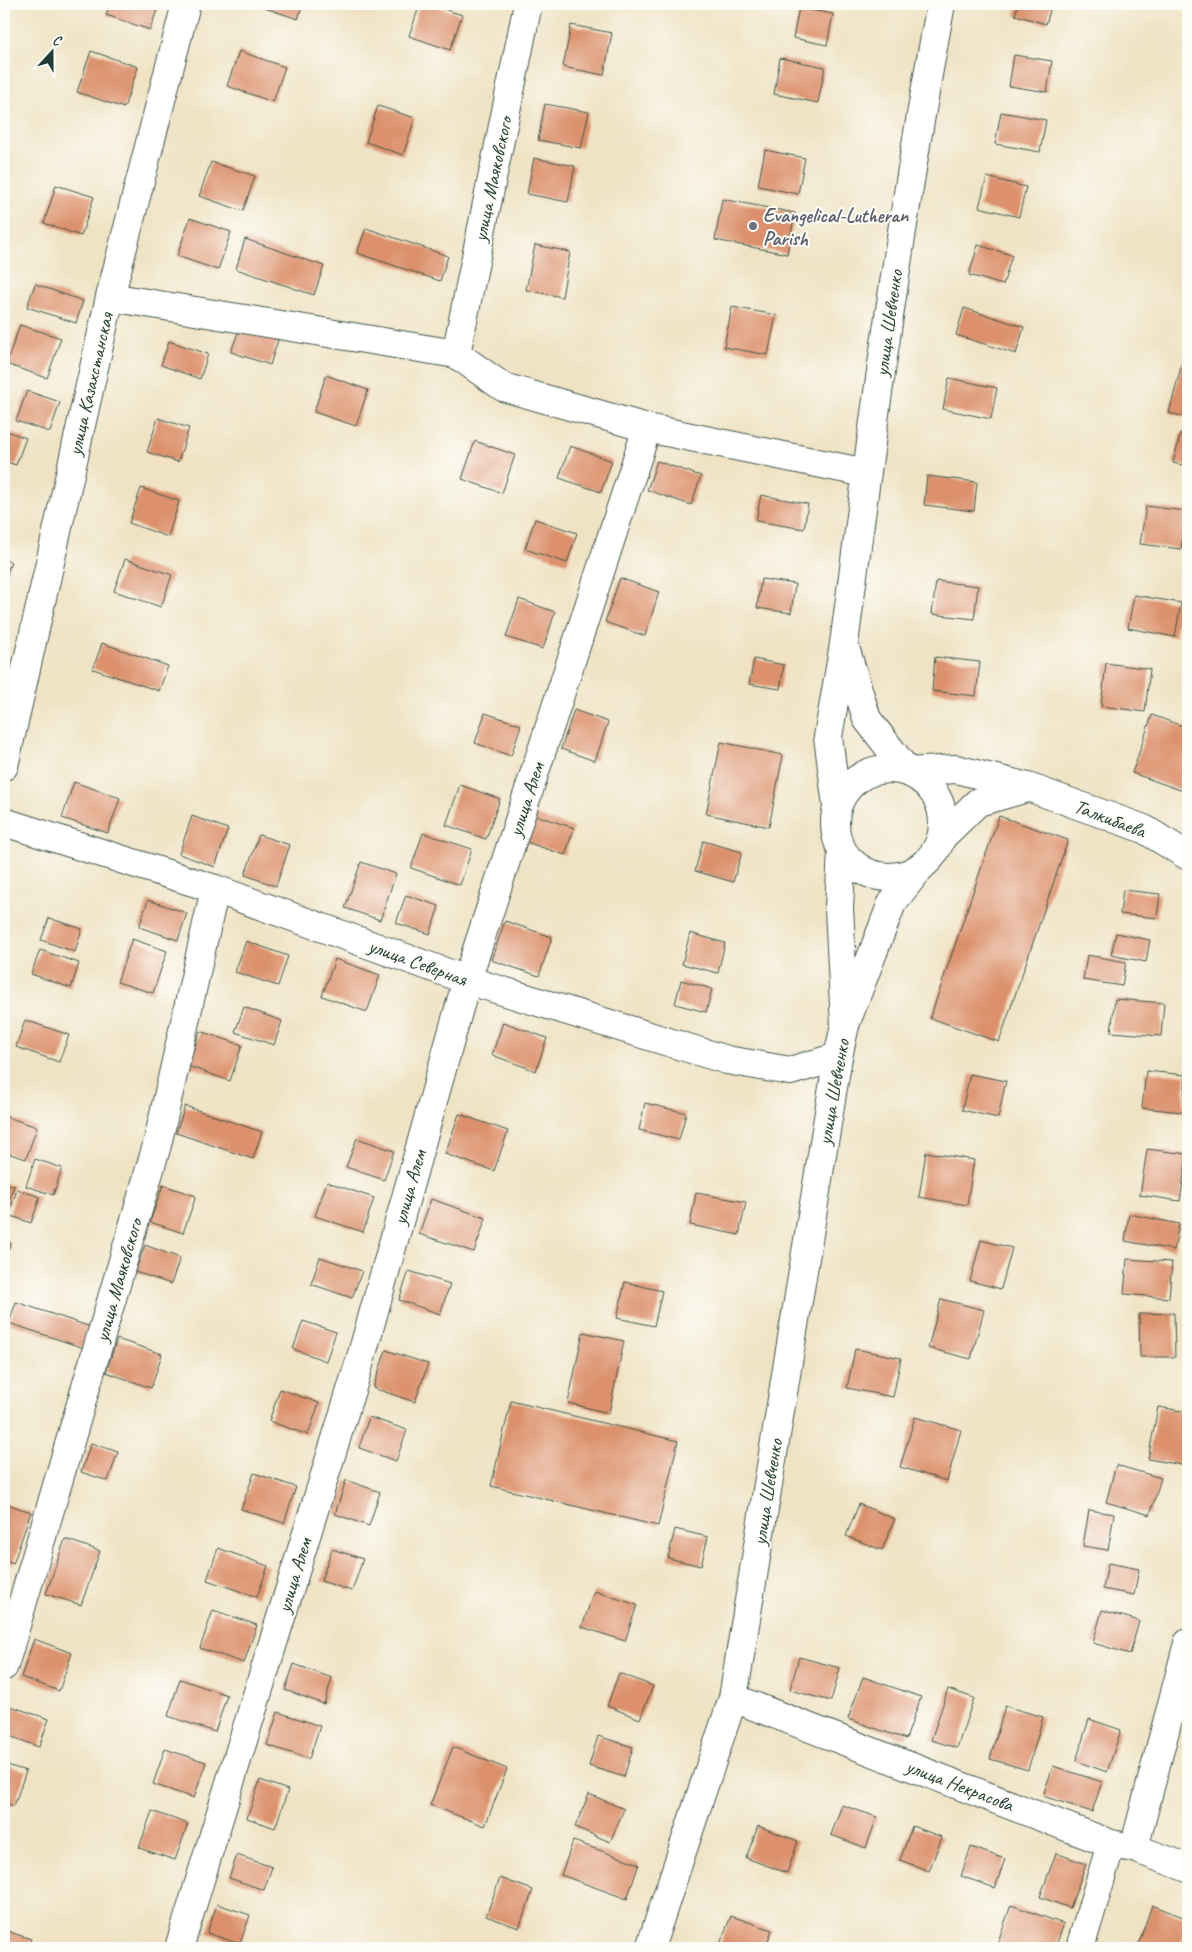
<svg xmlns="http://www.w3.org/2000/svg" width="1192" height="1952" viewBox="0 0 1192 1952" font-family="Caveat,sans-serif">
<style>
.building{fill:#dc916c}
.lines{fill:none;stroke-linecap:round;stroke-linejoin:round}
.minor-casing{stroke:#3e564a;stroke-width:30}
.minor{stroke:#fff;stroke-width:28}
.worship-dot{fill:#6b7280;stroke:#fdfcf7;stroke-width:2}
.labels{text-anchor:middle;stroke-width:4;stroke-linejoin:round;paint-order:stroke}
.street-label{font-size:20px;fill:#1f3d34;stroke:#fdfcf7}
.worship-label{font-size:20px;font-weight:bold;fill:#5b616d;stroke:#fdfcf7;text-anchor:start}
</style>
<rect width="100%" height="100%" fill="#fdfcf7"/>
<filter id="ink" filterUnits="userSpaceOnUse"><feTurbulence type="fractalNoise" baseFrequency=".02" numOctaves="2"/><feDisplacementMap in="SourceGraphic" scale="10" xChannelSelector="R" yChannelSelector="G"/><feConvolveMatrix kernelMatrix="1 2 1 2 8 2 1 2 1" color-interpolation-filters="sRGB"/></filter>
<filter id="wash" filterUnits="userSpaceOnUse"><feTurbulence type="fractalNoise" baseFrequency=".0096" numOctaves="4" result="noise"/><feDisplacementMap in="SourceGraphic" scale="20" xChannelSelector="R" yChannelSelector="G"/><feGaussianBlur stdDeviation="1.12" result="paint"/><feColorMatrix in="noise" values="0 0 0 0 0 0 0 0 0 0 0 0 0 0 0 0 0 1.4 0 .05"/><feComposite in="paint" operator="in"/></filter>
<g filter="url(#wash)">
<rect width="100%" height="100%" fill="#efe3c4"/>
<g id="blocks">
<g class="building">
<path d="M 110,4 L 159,4 L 150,30 L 106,15 Z"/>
<path d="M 253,4 L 303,4 L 298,19 Z"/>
<path d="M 420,4 L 429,4 L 462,15 L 450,50 L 409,36 Z"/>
<path d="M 1018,4 L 1052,4 L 1046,24 L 1015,15 Z"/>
<path d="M 799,8 L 833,14 L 827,45 L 793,38 Z"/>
<path d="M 571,25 L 612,33 L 604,75 L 563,67 Z"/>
<path d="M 91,51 L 138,67 L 124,108 L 77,92 Z"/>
<path d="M 239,51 L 285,67 L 273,102 L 227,86 Z"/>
<path d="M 1014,55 L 1052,61 L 1047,92 L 1009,86 Z"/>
<path d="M 780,58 L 825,67 L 818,103 L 774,94 Z"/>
<path d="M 545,104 L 589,112 L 581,148 L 538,140 Z"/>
<path d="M 378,106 L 415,118 L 403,155 L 366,142 Z"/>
<path d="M 1001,112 L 1046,120 L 1040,152 L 995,144 Z"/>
<path d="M 765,150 L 805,158 L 798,194 L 758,186 Z"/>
<path d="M 534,158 L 575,166 L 568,202 L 527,194 Z"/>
<path d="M 211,162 L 255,176 L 243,211 L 199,196 Z"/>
<path d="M 987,177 L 1026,187 L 1019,217 L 979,207 Z"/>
<path d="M 56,185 L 94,197 L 81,236 L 44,223 Z"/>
<path d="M 722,199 L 795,213 L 787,254 L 715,240 Z"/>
<path d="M 190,218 L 231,232 L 218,270 L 177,256 Z"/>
<path d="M 366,228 L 448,256 L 440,281 L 357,253 Z"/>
<path d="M 245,239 L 324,266 L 314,295 L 236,269 Z"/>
<path d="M 535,245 L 570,252 L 562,297 L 526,290 Z"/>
<path d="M 978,245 L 1012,255 L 1003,285 L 969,275 Z"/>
<path d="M 35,284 L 83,301 L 76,323 L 27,307 Z"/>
<path d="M 732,307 L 776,315 L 768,355 L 724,347 Z"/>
<path d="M 964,308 L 1024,327 L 1016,354 L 956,335 Z"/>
<path d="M 20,325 L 61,338 L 47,378 L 6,364 Z"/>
<path d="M 240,327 L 278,340 L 270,365 L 231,352 Z"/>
<path d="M 169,341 L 208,354 L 200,379 L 161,365 Z"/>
<path d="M 1182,363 L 1188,365 L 1188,418 L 1169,413 Z"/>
<path d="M 326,375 L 368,390 L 356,426 L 314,412 Z"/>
<path d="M 949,378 L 997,388 L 991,419 L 943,409 Z"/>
<path d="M 27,391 L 60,402 L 50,432 L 16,421 Z"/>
<path d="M 158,418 L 189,428 L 178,462 L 147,452 Z"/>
<path d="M 4,430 L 26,438 L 16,465 L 4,461 Z"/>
<path d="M 1181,432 L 1188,433 L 1188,466 L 1173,463 Z"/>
<path d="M 475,441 L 515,455 L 502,493 L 462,479 Z"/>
<path d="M 570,446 L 612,461 L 601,492 L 559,478 Z"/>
<path d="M 657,461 L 701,476 L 691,505 L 647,490 Z"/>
<path d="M 927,476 L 977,482 L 974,511 L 924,505 Z"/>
<path d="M 141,488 L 179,501 L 168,537 L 129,523 Z"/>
<path d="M 761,495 L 808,504 L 804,529 L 756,521 Z"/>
<path d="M 1146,506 L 1186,511 L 1181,549 L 1140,544 Z"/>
<path d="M 535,519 L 577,533 L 567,563 L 525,549 Z"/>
<path d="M 125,559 L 172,575 L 161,607 L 114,591 Z"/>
<path d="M 4,560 L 11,562 L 4,582 Z"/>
<path d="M 620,578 L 659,592 L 645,636 L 605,622 Z"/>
<path d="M 761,579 L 795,584 L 791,613 L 757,608 Z"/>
<path d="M 936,581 L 978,586 L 974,619 L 932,614 Z"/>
<path d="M 1134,595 L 1181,603 L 1175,637 L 1128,628 Z"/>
<path d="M 519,599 L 555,612 L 543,649 L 506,637 Z"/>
<path d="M 102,643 L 168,666 L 159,691 L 93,669 Z"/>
<path d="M 935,657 L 980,662 L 976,696 L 932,691 Z"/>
<path d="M 754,659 L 784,665 L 780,689 L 749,684 Z"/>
<path d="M 1106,663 L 1150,669 L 1145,712 L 1101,706 Z"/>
<path d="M 574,710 L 608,722 L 595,761 L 561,749 Z"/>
<path d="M 485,713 L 521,725 L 511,756 L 475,743 Z"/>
<path d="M 1152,715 L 1188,728 L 1188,787 L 1186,792 L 1132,773 Z"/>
<path d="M 721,742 L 783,755 L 769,827 L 706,814 Z"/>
<path d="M 74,782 L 120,798 L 108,833 L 62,818 Z"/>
<path d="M 460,785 L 500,799 L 486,839 L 446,825 Z"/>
<path d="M 535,815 L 574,828 L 565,855 L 526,842 Z"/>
<path d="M 192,816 L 228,829 L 215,867 L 179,854 Z"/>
<path d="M 999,816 L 1068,840 L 999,1042 L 930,1018 Z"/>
<path d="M 423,833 L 472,849 L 460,885 L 411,868 Z"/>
<path d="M 259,835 L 290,845 L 276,886 L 245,875 Z"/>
<path d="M 703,841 L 742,852 L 733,882 L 695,871 Z"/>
<path d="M 361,862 L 396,874 L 380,920 L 345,908 Z"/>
<path d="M 1123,890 L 1160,894 L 1157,918 L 1120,914 Z"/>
<path d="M 406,895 L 439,906 L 430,934 L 396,923 Z"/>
<path d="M 148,900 L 187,913 L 178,940 L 139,927 Z"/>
<path d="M 49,918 L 82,929 L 75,952 L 41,940 Z"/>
<path d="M 505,921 L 552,937 L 539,976 L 491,960 Z"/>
<path d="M 690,933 L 725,943 L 718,973 L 682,964 Z"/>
<path d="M 1116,933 L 1150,940 L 1146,962 L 1111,955 Z"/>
<path d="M 132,939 L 167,951 L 153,993 L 117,982 Z"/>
<path d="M 246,941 L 288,956 L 278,986 L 235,972 Z"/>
<path d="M 40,950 L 79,963 L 71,988 L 31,974 Z"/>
<path d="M 1087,955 L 1126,962 L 1122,986 L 1083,980 Z"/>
<path d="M 335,959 L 380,975 L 367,1012 L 322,996 Z"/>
<path d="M 681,980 L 712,989 L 706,1012 L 675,1004 Z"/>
<path d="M 1115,999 L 1164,1003 L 1161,1036 L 1111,1032 Z"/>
<path d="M 244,1007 L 282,1021 L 274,1045 L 235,1032 Z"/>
<path d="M 25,1020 L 69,1035 L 59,1062 L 16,1047 Z"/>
<path d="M 503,1022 L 547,1038 L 536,1071 L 492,1055 Z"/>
<path d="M 200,1031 L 242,1045 L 230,1081 L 188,1066 Z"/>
<path d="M 1146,1071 L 1186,1075 L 1183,1112 L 1142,1108 Z"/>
<path d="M 970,1074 L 1006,1081 L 998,1118 L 962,1110 Z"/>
<path d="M 645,1103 L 686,1113 L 679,1140 L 639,1130 Z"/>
<path d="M 185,1106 L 262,1132 L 253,1159 L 176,1133 Z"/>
<path d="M 459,1114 L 508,1131 L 494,1171 L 445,1154 Z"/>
<path d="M 4,1116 L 37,1127 L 26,1159 L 4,1152 Z"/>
<path d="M 357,1138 L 394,1151 L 384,1180 L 346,1167 Z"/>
<path d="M 1147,1149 L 1187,1154 L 1180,1201 L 1140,1195 Z"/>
<path d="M 926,1152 L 974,1160 L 967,1205 L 919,1197 Z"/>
<path d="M 35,1159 L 62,1168 L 53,1195 L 26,1186 Z"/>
<path d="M 327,1182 L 374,1198 L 363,1232 L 315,1216 Z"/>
<path d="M 4,1183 L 14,1186 L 4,1214 Z"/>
<path d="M 163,1185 L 196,1196 L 183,1233 L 150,1222 Z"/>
<path d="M 17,1189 L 40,1197 L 31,1223 L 9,1215 Z"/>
<path d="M 696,1193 L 746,1202 L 739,1235 L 690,1225 Z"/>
<path d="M 431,1199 L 486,1218 L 474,1252 L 419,1234 Z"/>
<path d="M 1129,1214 L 1179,1224 L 1174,1250 L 1125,1241 Z"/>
<path d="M 981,1240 L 1012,1248 L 1001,1289 L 970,1281 Z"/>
<path d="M 4,1241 L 11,1243 L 4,1262 Z"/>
<path d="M 145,1245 L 180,1258 L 171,1284 L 135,1272 Z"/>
<path d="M 320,1257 L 362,1271 L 352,1298 L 311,1284 Z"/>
<path d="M 1127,1259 L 1172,1262 L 1169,1298 L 1124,1294 Z"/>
<path d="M 409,1271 L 450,1284 L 440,1314 L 399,1300 Z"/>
<path d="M 625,1282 L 662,1291 L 654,1326 L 617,1318 Z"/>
<path d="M 941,1299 L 984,1310 L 971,1359 L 928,1348 Z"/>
<path d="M 16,1302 L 94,1328 L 87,1349 L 9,1323 Z"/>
<path d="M 1174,1313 L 1175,1357 L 1140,1357 L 1139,1314 Z"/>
<path d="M 303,1321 L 336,1332 L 326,1361 L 293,1349 Z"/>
<path d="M 583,1332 L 624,1341 L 609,1413 L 568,1403 Z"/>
<path d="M 117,1339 L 162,1354 L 151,1388 L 106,1372 Z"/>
<path d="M 855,1349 L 901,1358 L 893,1397 L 847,1388 Z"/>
<path d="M 386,1350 L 428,1364 L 415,1402 L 373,1388 Z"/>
<path d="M 280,1389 L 319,1403 L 308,1435 L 269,1421 Z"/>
<path d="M 511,1401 L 678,1441 L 658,1526 L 491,1486 Z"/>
<path d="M 1158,1407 L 1188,1412 L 1188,1466 L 1148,1459 Z"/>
<path d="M 369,1417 L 407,1430 L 396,1461 L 359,1448 Z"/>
<path d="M 915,1417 L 961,1430 L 947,1481 L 900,1467 Z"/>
<path d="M 91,1443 L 118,1452 L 108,1481 L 81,1472 Z"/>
<path d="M 1116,1465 L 1161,1478 L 1150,1515 L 1106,1502 Z"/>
<path d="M 254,1473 L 296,1487 L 284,1523 L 241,1509 Z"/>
<path d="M 346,1480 L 380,1492 L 369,1526 L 335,1514 Z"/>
<path d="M 4,1503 L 31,1512 L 13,1564 L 4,1560 Z"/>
<path d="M 859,1504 L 895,1519 L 882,1550 L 846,1536 Z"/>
<path d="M 1089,1510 L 1114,1514 L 1108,1550 L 1083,1546 Z"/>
<path d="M 675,1529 L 708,1537 L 701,1566 L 668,1558 Z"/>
<path d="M 65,1539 L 100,1551 L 81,1605 L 46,1594 Z"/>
<path d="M 218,1548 L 268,1566 L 257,1597 L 207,1580 Z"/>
<path d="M 332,1549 L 363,1559 L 352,1591 L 321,1581 Z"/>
<path d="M 1108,1563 L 1139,1569 L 1134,1595 L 1103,1589 Z"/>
<path d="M 594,1591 L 637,1605 L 625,1641 L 582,1627 Z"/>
<path d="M 213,1610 L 257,1625 L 244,1663 L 200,1648 Z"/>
<path d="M 1102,1610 L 1139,1621 L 1130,1654 L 1093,1643 Z"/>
<path d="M 34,1639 L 72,1653 L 59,1691 L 21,1677 Z"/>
<path d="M 799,1657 L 840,1668 L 831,1701 L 790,1690 Z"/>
<path d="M 294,1664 L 332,1678 L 324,1704 L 285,1690 Z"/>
<path d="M 619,1673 L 653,1686 L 640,1719 L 607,1706 Z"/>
<path d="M 863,1677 L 921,1697 L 906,1739 L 848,1719 Z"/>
<path d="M 180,1679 L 227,1695 L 215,1732 L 168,1716 Z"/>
<path d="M 948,1689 L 974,1698 L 957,1748 L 931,1740 Z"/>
<path d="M 4,1704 L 49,1719 L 39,1747 L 4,1734 Z"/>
<path d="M 1005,1706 L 1043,1717 L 1028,1770 L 990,1759 Z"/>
<path d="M 278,1712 L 320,1726 L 309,1759 L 267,1745 Z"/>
<path d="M 1089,1719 L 1121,1730 L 1107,1772 L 1076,1761 Z"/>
<path d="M 598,1736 L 633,1747 L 624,1777 L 589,1766 Z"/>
<path d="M 453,1747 L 507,1769 L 485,1826 L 430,1805 Z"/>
<path d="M 165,1749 L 206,1762 L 194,1798 L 153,1784 Z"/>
<path d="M 4,1764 L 26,1771 L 14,1806 L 4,1803 Z"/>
<path d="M 1053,1766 L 1102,1782 L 1092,1812 L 1043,1796 Z"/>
<path d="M 260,1780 L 288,1790 L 275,1828 L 247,1818 Z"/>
<path d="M 589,1794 L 624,1809 L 610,1842 L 575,1827 Z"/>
<path d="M 842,1805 L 877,1817 L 866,1848 L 831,1835 Z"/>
<path d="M 152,1811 L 188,1824 L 175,1860 L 139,1848 Z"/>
<path d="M 758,1826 L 798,1841 L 787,1873 L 746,1858 Z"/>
<path d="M 912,1826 L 942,1837 L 929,1871 L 900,1860 Z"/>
<path d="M 573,1841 L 639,1864 L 627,1899 L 561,1875 Z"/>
<path d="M 971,1847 L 1005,1859 L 995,1888 L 961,1876 Z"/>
<path d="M 1056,1853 L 1086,1864 L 1070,1908 L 1040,1897 Z"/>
<path d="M 237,1855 L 272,1867 L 264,1890 L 229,1878 Z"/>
<path d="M 500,1878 L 533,1890 L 519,1928 L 486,1916 Z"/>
<path d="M 217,1904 L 250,1915 L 240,1944 L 207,1933 Z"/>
<path d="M 1011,1905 L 1064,1924 L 1055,1948 L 1001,1948 L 996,1947 Z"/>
<path d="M 1152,1905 L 1188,1919 L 1188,1925 L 1180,1948 L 1137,1948 Z"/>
<path d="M 731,1916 L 772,1930 L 765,1948 L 732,1948 L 720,1944 Z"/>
<path d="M 4,1930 L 31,1939 L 28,1948 L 4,1948 Z"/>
</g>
</g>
</g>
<g filter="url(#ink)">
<use href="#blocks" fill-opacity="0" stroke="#3e564a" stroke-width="1"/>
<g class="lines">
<defs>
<g id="minor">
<path d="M 110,297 L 456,354 L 503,387 L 647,428 L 866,473"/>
<path d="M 456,354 L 528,4"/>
<path d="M 844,644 C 872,430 901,216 941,4"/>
<path d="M 4,766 L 110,297 L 186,4"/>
<circle cx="889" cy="823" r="54"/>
<path d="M 837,806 L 828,737 L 844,644 L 867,719 L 908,772 L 956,769 L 1028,787 L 1144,829 L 1188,856"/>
<path d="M 4,822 L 215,889 L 467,980 L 727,1060 L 790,1071 L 838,1057"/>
<path d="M 942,837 L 978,802 L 1027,788"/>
<path d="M 842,851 L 839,908 L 845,1025 L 892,903 L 919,869"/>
<path d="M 4,1666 L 157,1145 L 215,889"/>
<path d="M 733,1698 L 1111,1844 L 1134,1848 L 1188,1868"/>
<path d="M 1134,1848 L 1188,1643"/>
<path d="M 179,1948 L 360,1361 L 467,980 L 647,428"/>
<path d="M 650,1948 L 733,1698 L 838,1057 L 845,1025"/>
<path d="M 1080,1948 L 1111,1844"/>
</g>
</defs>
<use href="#minor" class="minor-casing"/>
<use href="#minor" class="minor"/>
</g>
</g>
<circle class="worship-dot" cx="753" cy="226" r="5"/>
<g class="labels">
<g class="street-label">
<text transform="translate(492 179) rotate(-78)" y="7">улица Маяковского</text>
<text transform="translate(888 323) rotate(-82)" y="7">улица Шевченко</text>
<text transform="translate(90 384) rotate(-77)" y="7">улица Казахстанская</text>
<text transform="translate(526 799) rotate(-72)" y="7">улица Алем</text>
<text transform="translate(1110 818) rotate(21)" y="7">Талкибаева</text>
<text transform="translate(418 962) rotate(20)" y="7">улица Северная</text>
<text transform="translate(833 1092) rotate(-80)" y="7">улица Шевченко</text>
<text transform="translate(409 1187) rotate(-74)" y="7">улица Алем</text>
<text transform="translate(118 1280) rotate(-74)" y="7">улица Маяковского</text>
<text transform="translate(767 1492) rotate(-81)" y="7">улица Шевченко</text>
<text transform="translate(294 1575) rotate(-73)" y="7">улица Алем</text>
<text transform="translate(960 1785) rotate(21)" y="7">улица Некрасова</text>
</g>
<g class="worship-label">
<text x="763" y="222">Evangelical-Lutheran<tspan x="763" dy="23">Parish</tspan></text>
</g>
</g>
<rect width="1192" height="1952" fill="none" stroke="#fdfcf7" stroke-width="20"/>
<g transform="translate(52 52) rotate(21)" stroke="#fdfcf7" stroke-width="4" paint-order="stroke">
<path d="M0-4L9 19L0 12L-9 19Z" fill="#1f3d34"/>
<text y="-8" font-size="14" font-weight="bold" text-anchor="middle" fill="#1f3d34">С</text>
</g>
</svg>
